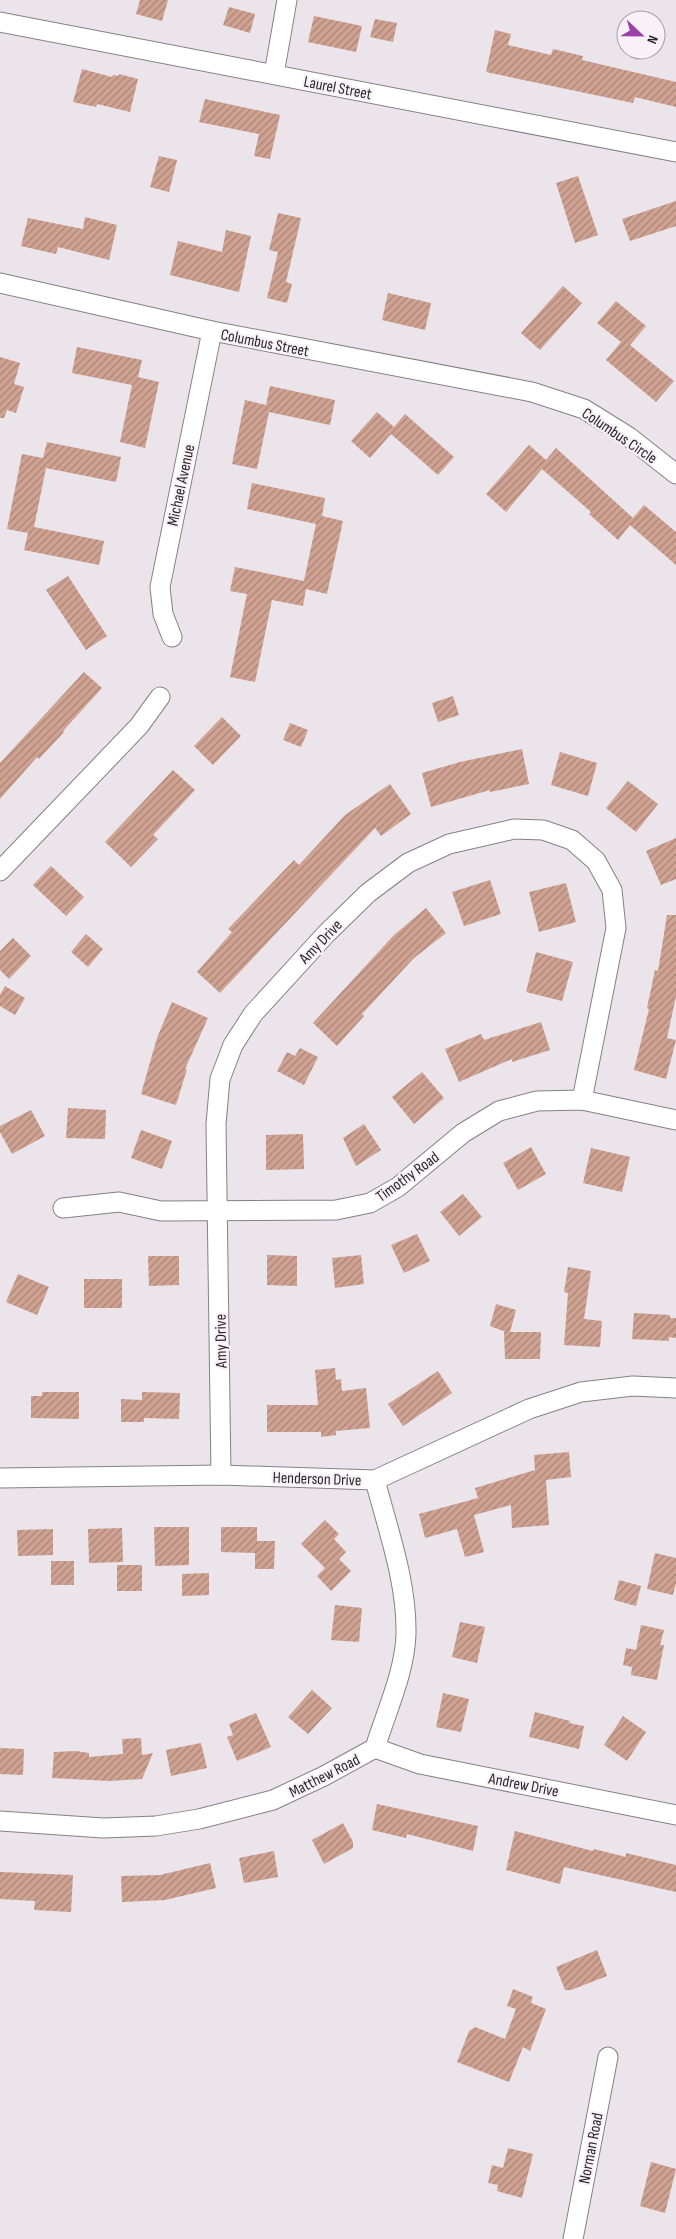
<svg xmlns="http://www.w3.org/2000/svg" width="676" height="2239" viewBox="0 0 676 2239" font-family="'Sofia Sans Condensed',sans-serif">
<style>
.building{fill:url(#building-hatch)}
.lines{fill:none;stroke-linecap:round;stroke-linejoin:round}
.minor-casing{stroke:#858086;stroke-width:21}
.minor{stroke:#fff;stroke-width:19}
.labels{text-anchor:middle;stroke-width:4.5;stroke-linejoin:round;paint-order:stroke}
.street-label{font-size:16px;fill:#282628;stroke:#f8f2f8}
</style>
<defs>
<pattern id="building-hatch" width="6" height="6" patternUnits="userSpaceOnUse" patternTransform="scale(1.25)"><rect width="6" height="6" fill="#cfa292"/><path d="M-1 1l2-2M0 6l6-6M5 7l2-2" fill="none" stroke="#a88477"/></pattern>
</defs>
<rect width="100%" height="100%" fill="#ebe4eb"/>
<g class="building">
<path d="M 140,0 L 168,0 L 162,21 L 136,14 Z"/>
<path d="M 229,7 L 255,14 L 250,33 L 223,25 Z"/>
<path d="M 314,16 L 362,26 L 356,52 L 308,42 Z"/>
<path d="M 375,19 L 397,23 L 393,42 L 370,37 Z"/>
<path d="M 495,30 L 511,34 L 508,45 L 551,55 L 553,49 L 583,56 L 582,60 L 676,82 L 676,107 L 635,97 L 633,103 L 486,72 Z"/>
<path d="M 82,69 L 112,77 L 113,75 L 119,76 L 119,74 L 138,79 L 130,112 L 97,104 L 96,107 L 73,102 Z"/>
<path d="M 205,99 L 280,115 L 270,159 L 254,156 L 259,134 L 199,122 Z"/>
<path d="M 159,156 L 177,160 L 169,192 L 150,187 Z"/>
<path d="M 578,176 L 598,235 L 575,243 L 556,183 Z"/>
<path d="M 676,201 L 676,226 L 630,241 L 622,219 Z"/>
<path d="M 278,213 L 301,218 L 286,282 L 292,284 L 287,303 L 267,298 L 278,252 L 269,250 Z"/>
<path d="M 85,217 L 117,225 L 109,260 L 58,247 L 56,254 L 21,246 L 28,218 L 83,229 Z"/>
<path d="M 226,230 L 251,236 L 239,292 L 170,275 L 178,241 L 222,252 Z"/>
<path d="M 563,286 L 582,303 L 540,350 L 521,333 Z"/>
<path d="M 388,293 L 431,303 L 425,330 L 382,320 Z"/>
<path d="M 616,301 L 646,326 L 630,345 L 674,381 L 656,402 L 606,360 L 621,342 L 597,323 Z"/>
<path d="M 77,347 L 142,360 L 138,377 L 159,382 L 145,448 L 120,442 L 132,385 L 72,373 Z"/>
<path d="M 0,357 L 20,363 L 14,384 L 24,387 L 16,413 L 7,410 L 4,418 L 0,418 Z"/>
<path d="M 270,386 L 335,400 L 330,425 L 269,412 L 257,469 L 232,464 L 245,400 L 266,405 Z"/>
<path d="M 377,412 L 394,427 L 405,414 L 454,457 L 438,475 L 391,434 L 370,458 L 351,441 Z"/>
<path d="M 47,442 L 121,457 L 116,482 L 46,468 L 34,527 L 104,541 L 99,565 L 24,550 L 28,533 L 7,529 L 22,454 L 43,458 Z"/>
<path d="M 529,445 L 546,460 L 556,448 L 633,518 L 644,505 L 676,532 L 676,565 L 630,525 L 618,540 L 589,514 L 591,512 L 542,469 L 506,512 L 486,494 Z"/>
<path d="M 252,483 L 325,498 L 322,516 L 343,521 L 327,594 L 306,589 L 303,606 L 272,600 L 255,682 L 230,677 L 247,594 L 230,591 L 235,567 L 304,581 L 316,524 L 247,509 Z"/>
<path d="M 68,576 L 107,636 L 86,650 L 46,590 Z"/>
<path d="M 84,672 L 102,688 L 63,731 L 64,732 L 39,759 L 37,757 L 0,799 L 0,763 Z"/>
<path d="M 453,696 L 459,715 L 438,722 L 432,703 Z"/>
<path d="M 222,717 L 241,736 L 213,765 L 194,746 Z"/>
<path d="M 290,723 L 308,730 L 301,747 L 283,740 Z"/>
<path d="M 522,749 L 529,784 L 490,792 L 490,790 L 431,807 L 422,773 L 460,762 Z"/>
<path d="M 560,752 L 597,763 L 588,796 L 551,785 Z"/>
<path d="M 173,770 L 195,790 L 153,835 L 158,839 L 131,867 L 105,842 Z"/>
<path d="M 628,781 L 658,804 L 636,832 L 606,808 Z"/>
<path d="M 390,784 L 411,814 L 381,836 L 375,828 L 220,993 L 197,972 L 232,932 L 228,929 L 294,860 L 299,865 L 345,815 Z"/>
<path d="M 676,838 L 676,879 L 661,885 L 646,851 Z"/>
<path d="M 51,866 L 84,897 L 66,916 L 33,885 Z"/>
<path d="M 490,880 L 501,914 L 464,926 L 452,892 Z"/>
<path d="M 566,883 L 576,922 L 539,932 L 529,892 Z"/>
<path d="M 426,908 L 446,933 L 414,958 L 362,1014 L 364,1016 L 337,1046 L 313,1023 L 394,935 Z"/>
<path d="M 667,915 L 676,915 L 676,996 L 667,1038 L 676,1040 L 666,1079 L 634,1070 L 649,1009 L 647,1008 L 655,970 L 658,971 Z"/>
<path d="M 86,934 L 103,949 L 88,967 L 71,952 Z"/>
<path d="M 13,938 L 31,956 L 9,979 L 0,970 L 0,951 Z"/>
<path d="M 536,952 L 573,962 L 562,1001 L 526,992 Z"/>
<path d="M 5,986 L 25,998 L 15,1015 L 0,1006 L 0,995 Z"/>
<path d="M 172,1002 L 208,1018 L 185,1069 L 187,1069 L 176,1105 L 141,1094 L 157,1038 Z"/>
<path d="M 541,1022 L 550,1050 L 512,1062 L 512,1059 L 459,1082 L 445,1049 L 481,1034 L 484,1040 Z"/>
<path d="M 300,1048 L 318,1057 L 304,1085 L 277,1071 L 287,1052 L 295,1056 Z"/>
<path d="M 422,1072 L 444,1098 L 414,1124 L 392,1097 Z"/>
<path d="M 68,1108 L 106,1110 L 105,1139 L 66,1138 Z"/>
<path d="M 31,1110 L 45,1136 L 12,1154 L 0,1132 L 0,1126 Z"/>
<path d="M 364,1124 L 381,1150 L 356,1166 L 343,1138 Z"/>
<path d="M 141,1130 L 172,1141 L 162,1169 L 131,1158 Z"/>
<path d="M 303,1134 L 304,1169 L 266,1170 L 266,1135 Z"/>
<path d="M 531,1147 L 546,1174 L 518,1190 L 503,1163 Z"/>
<path d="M 591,1148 L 630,1157 L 622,1192 L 583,1183 Z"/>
<path d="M 463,1194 L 482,1217 L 459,1236 L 440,1212 Z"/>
<path d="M 417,1234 L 430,1261 L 404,1273 L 391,1245 Z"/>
<path d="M 267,1255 L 297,1256 L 297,1286 L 267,1285 Z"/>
<path d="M 361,1255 L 364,1284 L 335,1288 L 332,1258 Z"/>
<path d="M 148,1256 L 179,1256 L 179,1285 L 149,1286 Z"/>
<path d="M 568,1267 L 591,1271 L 584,1319 L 602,1321 L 600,1347 L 564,1345 L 568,1293 L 564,1292 Z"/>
<path d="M 18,1274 L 49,1287 L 37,1315 L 6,1302 Z"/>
<rect x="84" y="1279" width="38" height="29"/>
<path d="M 496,1304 L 516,1310 L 510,1332 L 541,1332 L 540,1359 L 505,1359 L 504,1332 L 506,1332 L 490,1326 Z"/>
<path d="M 634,1313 L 670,1315 L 670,1318 L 676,1318 L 676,1338 L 669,1337 L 669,1341 L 632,1339 Z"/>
<path d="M 335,1368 L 336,1380 L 341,1379 L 342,1391 L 366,1388 L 370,1428 L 336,1431 L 336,1435 L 321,1437 L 321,1432 L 267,1432 L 267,1405 L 318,1405 L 315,1370 Z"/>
<path d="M 438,1371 L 452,1393 L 403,1426 L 388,1404 Z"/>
<path d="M 42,1392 L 79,1392 L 79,1419 L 31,1418 L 31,1396 L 42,1396 Z"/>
<path d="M 142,1392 L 180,1393 L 179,1419 L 144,1418 L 144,1422 L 121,1422 L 121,1399 L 142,1400 Z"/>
<path d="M 569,1452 L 571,1477 L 546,1480 L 549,1525 L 512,1528 L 511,1505 L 474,1515 L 484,1552 L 465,1557 L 457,1529 L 425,1538 L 419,1514 L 478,1498 L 475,1488 L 535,1470 L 534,1455 Z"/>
<path d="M 325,1520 L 339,1534 L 334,1539 L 346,1552 L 339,1559 L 351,1571 L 331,1591 L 317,1576 L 325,1568 L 301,1544 Z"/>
<path d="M 154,1527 L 189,1527 L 189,1565 L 155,1566 Z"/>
<path d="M 221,1527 L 257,1527 L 257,1541 L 275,1541 L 274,1569 L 255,1569 L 255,1553 L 221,1552 Z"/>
<path d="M 122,1528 L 123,1562 L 89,1563 L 88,1529 Z"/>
<path d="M 53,1529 L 53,1555 L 18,1556 L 17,1530 Z"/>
<path d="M 655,1553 L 676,1558 L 676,1583 L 673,1595 L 647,1589 Z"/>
<rect x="51" y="1561" width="23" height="24"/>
<rect x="117" y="1565" width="25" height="26"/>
<path d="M 209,1573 L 209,1595 L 182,1596 L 182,1574 Z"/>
<path d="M 619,1580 L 641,1586 L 636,1606 L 614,1600 Z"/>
<path d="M 335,1605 L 362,1608 L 359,1642 L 331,1640 Z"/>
<path d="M 460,1622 L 485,1627 L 477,1663 L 452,1657 Z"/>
<path d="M 641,1625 L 664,1630 L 660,1645 L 664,1645 L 657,1680 L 631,1675 L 632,1667 L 623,1665 L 626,1648 L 636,1650 Z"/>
<path d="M 312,1690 L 332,1708 L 308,1734 L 288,1717 Z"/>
<path d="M 443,1693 L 469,1699 L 461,1732 L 436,1727 Z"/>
<path d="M 535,1712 L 570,1721 L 569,1723 L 584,1726 L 579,1749 L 529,1737 Z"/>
<path d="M 256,1713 L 271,1747 L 237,1761 L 227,1737 L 233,1735 L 229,1724 Z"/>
<path d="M 623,1716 L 646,1732 L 627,1761 L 604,1745 Z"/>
<path d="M 141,1738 L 142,1755 L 153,1753 L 142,1779 L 109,1781 L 52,1778 L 54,1752 L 76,1751 L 89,1753 L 89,1757 L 123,1754 L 122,1739 Z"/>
<path d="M 201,1743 L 207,1768 L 171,1776 L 166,1750 Z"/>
<path d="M 0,1748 L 24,1749 L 23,1775 L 0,1774 Z"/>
<path d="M 377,1804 L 478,1826 L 473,1851 L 407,1834 L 406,1838 L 372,1830 Z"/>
<path d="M 343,1823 L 353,1842 L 353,1848 L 324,1864 L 312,1840 Z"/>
<path d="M 515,1831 L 593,1851 L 594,1849 L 626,1857 L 626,1853 L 676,1865 L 676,1892 L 564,1867 L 560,1884 L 506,1870 Z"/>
<path d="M 274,1851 L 278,1877 L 244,1883 L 239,1858 Z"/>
<path d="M 210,1863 L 216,1888 L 165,1900 L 122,1902 L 121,1876 L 160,1875 Z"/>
<path d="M 0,1872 L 73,1875 L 71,1912 L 34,1910 L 35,1901 L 0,1899 Z"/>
<path d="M 597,1950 L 607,1976 L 571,1990 L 565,1990 L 556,1967 Z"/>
<path d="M 513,1989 L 533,1997 L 531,2003 L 546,2009 L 530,2051 L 523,2047 L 509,2082 L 457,2062 L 469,2031 L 475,2027 L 505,2039 L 516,2009 L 507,2006 Z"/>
<path d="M 508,2148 L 533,2154 L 522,2198 L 497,2191 L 498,2185 L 488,2183 L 492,2165 L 503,2168 Z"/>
<path d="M 651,2162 L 676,2169 L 665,2213 L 640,2206 Z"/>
</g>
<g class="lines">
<defs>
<g id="minor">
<path d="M 0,22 L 676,152"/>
<path d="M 274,74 L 287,0"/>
<path d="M 0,283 L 212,331 L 532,392 L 584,409 L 629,437 L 676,474"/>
<path d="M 172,637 L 163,614 L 160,587 L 212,331"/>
<path d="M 0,871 L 139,726 L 160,697"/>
<path d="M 63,1208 L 119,1202 L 161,1211 L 336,1210 L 370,1203 L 398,1187 L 463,1133 L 499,1111 L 537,1101 L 582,1100 L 676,1120"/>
<path d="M 221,1475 L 216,1124 L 220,1079 L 233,1045 L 253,1014 L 326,934 L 368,893 L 408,863 L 449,844 L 514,829 L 543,830 L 572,840 L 596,861 L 612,890 L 616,928 L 582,1100"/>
<path d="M 0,1478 L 221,1475 L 375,1480 L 529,1409 L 581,1392 L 633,1386 L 676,1388"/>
<path d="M 375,1748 L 420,1764 L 676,1815"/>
<path d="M 0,1821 L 103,1828 L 156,1826 L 199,1819 L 273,1800 L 324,1776 L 375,1748 C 386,1712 405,1672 406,1634 C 407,1582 388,1530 375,1480"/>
<path d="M 573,2239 L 608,2057"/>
</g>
</defs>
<use href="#minor" class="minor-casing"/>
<use href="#minor" class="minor"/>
</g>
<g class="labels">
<g class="street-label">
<text transform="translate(338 87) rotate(11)" y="6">Laurel Street</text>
<text transform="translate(265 342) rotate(11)" y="6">Columbus Street</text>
<text transform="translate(620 435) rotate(34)" y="6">Columbus Circle</text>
<text transform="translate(180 485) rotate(-78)" y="6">Michael Avenue</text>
<text transform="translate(320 941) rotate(-46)" y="6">Amy Drive</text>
<text transform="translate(407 1176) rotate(-36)" y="6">Timothy Road</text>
<text transform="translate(220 1341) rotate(-91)" y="6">Amy Drive</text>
<text transform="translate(317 1478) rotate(2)" y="6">Henderson Drive</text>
<text transform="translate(324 1775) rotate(-27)" y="6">Matthew Road</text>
<text transform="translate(524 1784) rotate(11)" y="6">Andrew Drive</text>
<text transform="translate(590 2148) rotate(-79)" y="6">Norman Road</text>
</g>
</g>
<g transform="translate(641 35) rotate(112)"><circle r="24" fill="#f8f2f8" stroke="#a5a0a5"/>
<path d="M0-4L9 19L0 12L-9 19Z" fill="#9b3fa9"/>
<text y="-8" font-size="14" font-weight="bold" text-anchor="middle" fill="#282628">N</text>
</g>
</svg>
